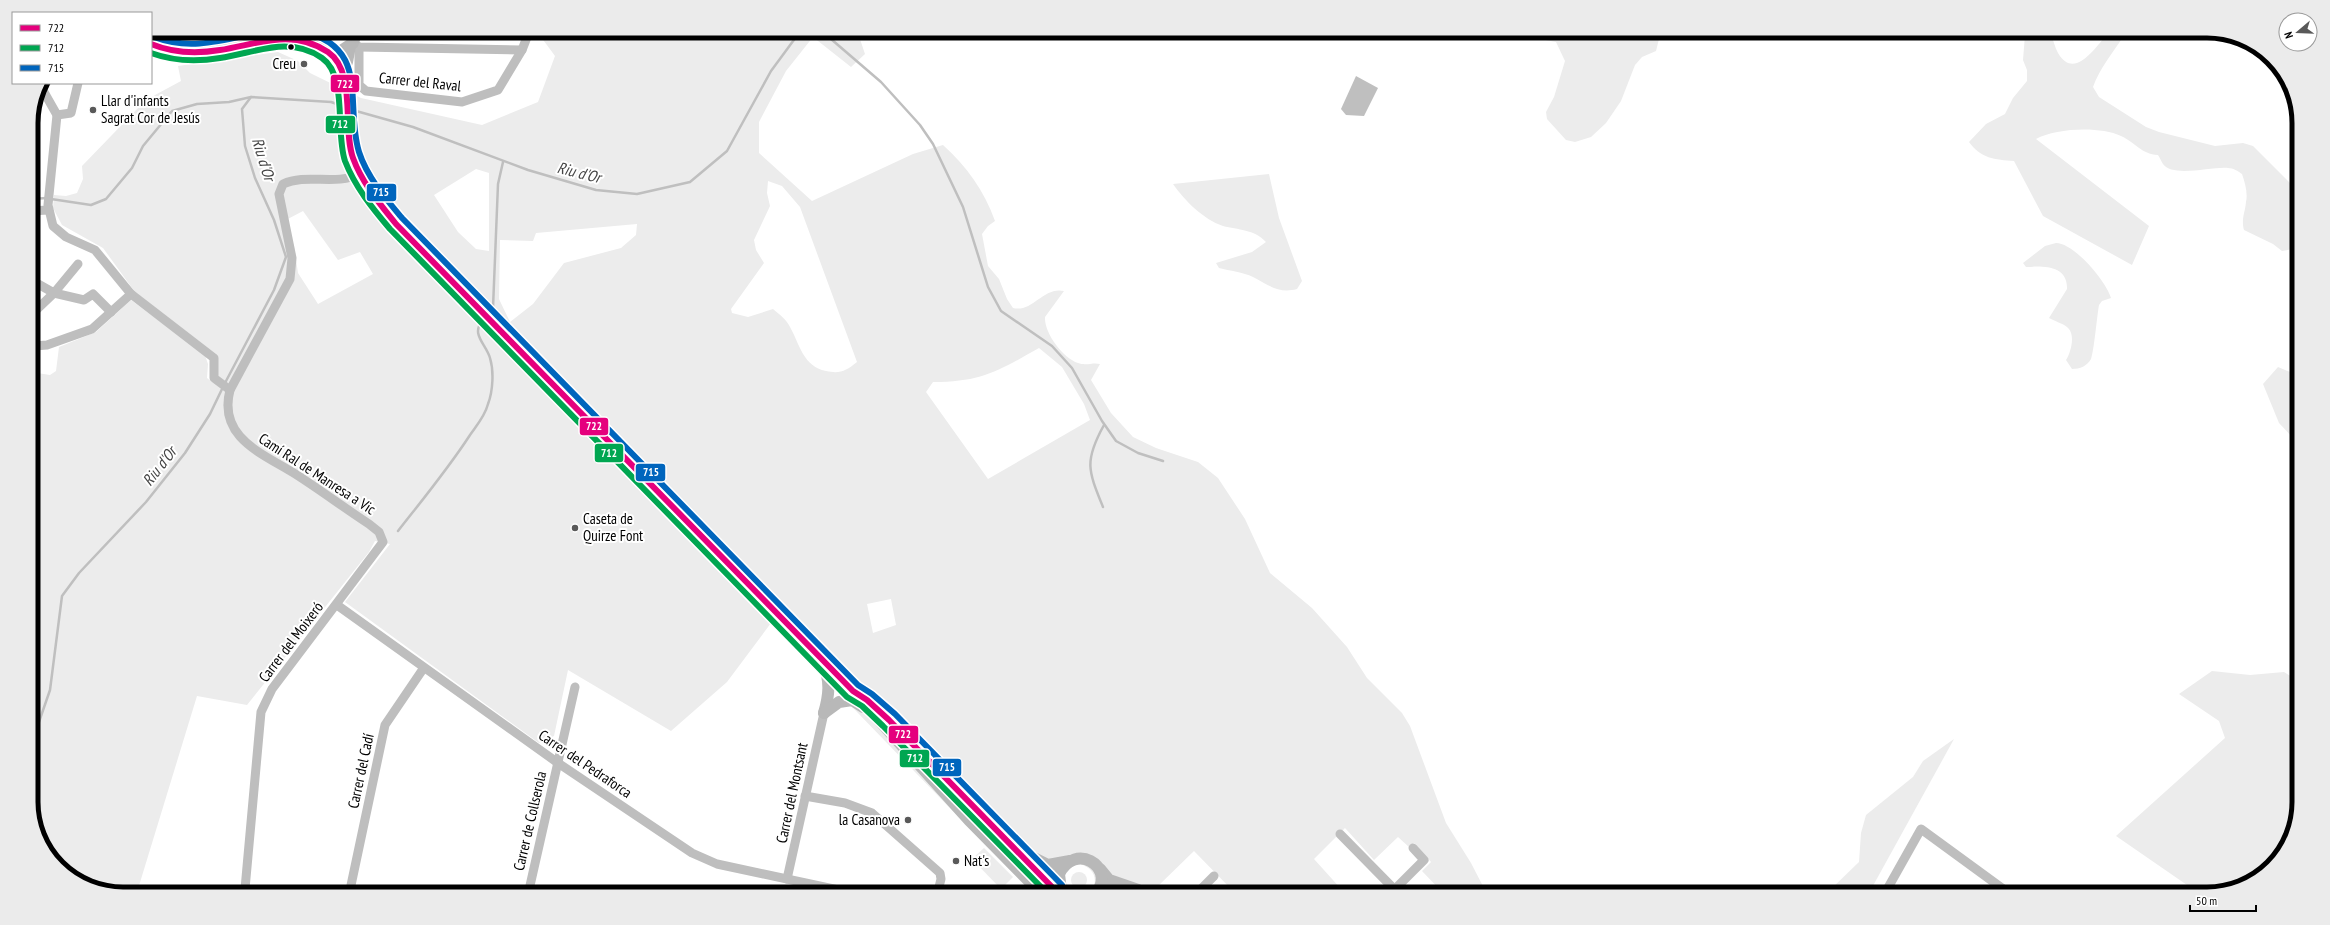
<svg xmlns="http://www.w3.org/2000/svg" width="2330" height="925" viewBox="0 0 2330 925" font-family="'PT Sans Narrow',sans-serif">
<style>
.green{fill:#ececec;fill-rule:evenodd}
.water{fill:#bfbfbf}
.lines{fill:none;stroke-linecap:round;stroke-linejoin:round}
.stream{stroke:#bfbfbf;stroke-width:2.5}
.street{stroke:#bebebe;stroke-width:9}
.secondary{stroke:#b8b8b8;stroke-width:12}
.bus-1-casing{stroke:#fff;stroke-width:9}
.bus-2-casing{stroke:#fff;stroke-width:9}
.bus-3-casing{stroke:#fff;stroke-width:9}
.bus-1{stroke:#e5007d;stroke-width:6}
.bus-2{stroke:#00a651;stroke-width:6}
.bus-3{stroke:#0065bd;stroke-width:6}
.bus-dot{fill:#000;stroke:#fff;stroke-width:1.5}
.poi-dot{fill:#595959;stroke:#fff;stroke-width:1.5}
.labels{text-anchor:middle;stroke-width:4;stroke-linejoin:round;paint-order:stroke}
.poi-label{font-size:15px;fill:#000;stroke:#fff;text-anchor:start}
.street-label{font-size:15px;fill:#000;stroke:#fff}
.water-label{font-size:16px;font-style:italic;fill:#444;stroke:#fff}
.rim{fill:none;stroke:#000;stroke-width:5}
.line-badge{stroke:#fff;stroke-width:1.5}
.badge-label{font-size:11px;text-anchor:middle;font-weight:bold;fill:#fff}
</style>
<rect width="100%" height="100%" fill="#fff"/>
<g class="green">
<path d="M 542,32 L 858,33 L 865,54 L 851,67 L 813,37 L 786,71 L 759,122 L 759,153 L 812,201 L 913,154 L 943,145 C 967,167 984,190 995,221 L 988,226 L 982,234 L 988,266 L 999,279 L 1007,299 L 1013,308 C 1032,313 1044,286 1064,291 L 1045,317 C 1044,333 1063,358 1078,363 C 1086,366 1093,362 1100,364 L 1091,380 L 1111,413 L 1133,437 L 1156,448 L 1198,462 L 1218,478 L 1245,519 L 1270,573 L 1312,608 L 1347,647 L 1367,678 L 1402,713 L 1410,726 L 1446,823 L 1471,863 L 1486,892 L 1442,892 L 1422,871 L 1431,862 L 1414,843 L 1409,847 L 1398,837 L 1374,860 L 1345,828 L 1314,859 L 1342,890 L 1340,892 L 1234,892 L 1194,851 L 1156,888 L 1143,886 L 1137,891 L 1091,891 C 1099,880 1094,868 1080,864 C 1066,866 1058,879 1068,891 L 1030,891 L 771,623 L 727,682 L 671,731 L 568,670 L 554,736 L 539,743 L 345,602 L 390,544 L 375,541 L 369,552 L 247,705 L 197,696 L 138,889 L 93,889 L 50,858 L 31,808 L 31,372 L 50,375 L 56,371 L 59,347 L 96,332 L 131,300 L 205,355 L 208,364 L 207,378 L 212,382 L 218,367 L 216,354 L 135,292 L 103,248 L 62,225 L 53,208 L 54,195 L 66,196 L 77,193 L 83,179 L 82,166 L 139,107 L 155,95 L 181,81 L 178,66 L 278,52 L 298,61 L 310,73 L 361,98 L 482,125 L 538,102 L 555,56 L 541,37 ZM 476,169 L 489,173 L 489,251 L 476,249 L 458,232 L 434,195 ZM 768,181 L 782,186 L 800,207 L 857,362 C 846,371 840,374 826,371 C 803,366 800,345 790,327 C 787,320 779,314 773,309 L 748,317 L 732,313 L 731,309 L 764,263 L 756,250 L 754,240 L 770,206 L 767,193 ZM 303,211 L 338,260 L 360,252 L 373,274 L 318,304 L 298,273 L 294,246 L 284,221 ZM 637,224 L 636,235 L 621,248 L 564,263 L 533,304 L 510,322 L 499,299 L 500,240 L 533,241 L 536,233 ZM 1039,348 L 1062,367 L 1084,404 L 1090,420 L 988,479 L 926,392 L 933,382 C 982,382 998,371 1039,348 ZM 891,599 L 896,625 L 873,633 L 867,604 Z"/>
<path d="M 1541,34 L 1660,35 L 1656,51 L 1642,57 L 1635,65 L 1621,101 L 1606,123 L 1591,137 L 1575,142 L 1566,140 L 1547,119 L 1546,112 L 1554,97 L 1565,61 L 1556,42 L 1545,40 Z"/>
<path d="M 2025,35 L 2051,36 C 2054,41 2055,48 2058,53 C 2074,80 2094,49 2105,37 L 2123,37 C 2112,54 2100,68 2093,87 L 2099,97 L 2146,127 L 2159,132 L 2215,146 L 2243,143 L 2253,146 L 2298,191 L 2298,248 L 2282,251 L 2273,244 L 2244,230 C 2241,219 2245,213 2246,202 C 2248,193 2245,183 2242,174 C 2238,171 2233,168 2228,168 C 2214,166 2172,178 2163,164 C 2161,161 2160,158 2158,155 C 2141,154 2136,143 2121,136 C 2100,126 2056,128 2036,139 L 2149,226 L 2132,265 L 2043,216 L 2014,161 C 1995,160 1980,158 1969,142 L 1986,124 L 2005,114 L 2013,98 L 2027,81 L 2027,70 L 2023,60 Z"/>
<path d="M 1269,174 L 1279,218 L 1302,281 L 1297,289 C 1278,294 1269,285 1253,277 C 1243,272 1230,271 1219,268 L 1216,263 L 1252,252 L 1266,242 C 1254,229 1238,230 1223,226 C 1203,219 1185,201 1173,184 Z"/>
<path d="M 2056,243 C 2074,243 2106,281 2111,298 L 2102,301 L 2099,305 C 2097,316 2094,351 2091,359 C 2087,366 2080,369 2072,369 L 2066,360 C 2071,352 2076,334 2067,327 C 2062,323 2054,321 2049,318 L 2067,289 C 2068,265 2043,266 2026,267 L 2023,263 L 2045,246 Z"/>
<path d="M 2278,367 L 2297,375 L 2297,442 L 2279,423 L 2263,384 Z"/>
<path d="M 2212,671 L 2250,675 L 2284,672 L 2295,679 L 2294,832 L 2258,878 L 2207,894 L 2200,894 L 2116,836 L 2225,738 L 2219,721 L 2179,694 Z"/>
<path d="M 1954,739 L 1869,893 L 1827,893 L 1859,862 L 1861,833 L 1866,815 L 1913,777 L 1923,761 Z"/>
<path d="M 984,848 L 1013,877 L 1001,889 L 972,859 Z"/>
<circle cx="1079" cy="880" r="8"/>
</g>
<path class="water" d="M 1356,76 L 1378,88 L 1364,116 L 1346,115 L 1341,109 Z"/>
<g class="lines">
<g class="stream">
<path d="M 824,33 L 881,82 L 920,125 L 933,144 L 963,207 L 988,287 L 1001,311 L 1052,346 L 1072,368 L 1102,421 L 1116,441 L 1138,453 L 1163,461"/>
<path d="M 349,109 L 413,127 L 528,170 L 596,190 L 637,194 L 690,182 L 727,151 L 771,71 L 799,33"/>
<path d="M 31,199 L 47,198"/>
<path d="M 51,199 L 91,205 L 106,199 L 132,168 L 143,146 L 172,111 L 197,104 L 229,102 L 251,97"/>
<path d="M 487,315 L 493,308 L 498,184 L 503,162"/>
<path d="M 225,383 L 274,290 L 286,257 L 274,220 L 255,178 L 245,146 L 242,109 L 251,97 L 331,102 L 343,106"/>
<path d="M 1103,507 C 1088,470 1084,461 1104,425"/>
<path d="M 398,531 C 423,499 448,469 470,435 C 477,425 485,416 488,404 C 493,391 494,371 490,358 C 486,344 470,334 483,320"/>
<path d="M 31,745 L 50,690 L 62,596 L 79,573 L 146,502 L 185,453 L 210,414 L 223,387"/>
</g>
<g class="street">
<path d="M 219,31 L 239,46"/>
<path d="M 355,44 L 359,47 L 522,50"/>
<path d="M 359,47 L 359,85 L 366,91 L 462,102 L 498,90 L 522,50 L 529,32"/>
<path d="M 199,52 L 213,31"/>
<path d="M 40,85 L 57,115 L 48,205 L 53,226 L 66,237 L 95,250 L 131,294 L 214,358 L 214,378 L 230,390"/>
<path d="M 57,115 L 71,113 L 78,83"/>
<path d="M 31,211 L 48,210"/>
<path d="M 31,280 L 54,293 L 84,300 L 93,294 L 111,312"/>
<path d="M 31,315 L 54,293 L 78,264"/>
<path d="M 31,343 L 34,346 L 47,345 L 92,329 L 131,294"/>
<path d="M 337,605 L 558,763 L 692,853 L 717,864 L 843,891"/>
<path d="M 805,796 L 845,803 L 872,813 L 940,873 L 941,879 L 938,891"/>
<path d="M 1340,834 L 1397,892"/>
<path d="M 787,879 L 824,713"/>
<path d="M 245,889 L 261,712 L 272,689 L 383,542 L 379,532 L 369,524 C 346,509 323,492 300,477 C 267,455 217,440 230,390 L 290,279 L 292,258 L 279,194 L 283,184 C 307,173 335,186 360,174"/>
<path d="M 350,890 L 385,725 L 423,669"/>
<path d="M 529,890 L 575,687"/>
<path d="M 1198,892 L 1214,876"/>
<path d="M 1392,892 L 1424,860 L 1413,848"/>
<path d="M 1885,893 L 1921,829 L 2010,894"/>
</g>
<g class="secondary">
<path d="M 151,44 C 179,57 212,53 240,46 C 260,41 283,34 303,40 C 355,55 344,89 347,130 C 348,146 352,160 360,174 C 380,210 411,239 439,269 L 853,691 L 969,820 L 1039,891"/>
<path d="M 332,57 L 353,43 L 356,32"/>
<path d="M 342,70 L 347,62 L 350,46"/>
<path d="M 823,664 C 831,680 829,696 824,713"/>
<path d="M 870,703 L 1056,891"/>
<path d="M 824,713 L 839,702 L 852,700 L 863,707"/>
<path d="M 1026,854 L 1048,865 L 1070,861"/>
<path d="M 1100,869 L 1109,880 L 1138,890"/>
<path d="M 1061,891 L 1059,874 C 1075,842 1114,866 1098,891"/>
</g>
<defs>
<path id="bus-1" d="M 151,44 C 173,53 196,54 220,50 C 258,44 292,28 328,52 C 357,72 342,128 353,158 C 362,183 380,204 396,224 L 853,691 L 867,700 L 889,720 L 1056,891"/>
<path id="bus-2" d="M 151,53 C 173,61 196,62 220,58 C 255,53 289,35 322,58 C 348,76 335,132 345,161 C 355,187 373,209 390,229 L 847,697 L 862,706 L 883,726 L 1045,891"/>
<g id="bus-3">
<path d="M 301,31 C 372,47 344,103 359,152 C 367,177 386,199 402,218 L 858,685 L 872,694 L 895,714 L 1062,885"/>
<path d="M 154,37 C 193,52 229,38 268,31"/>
</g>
</defs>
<use href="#bus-1" class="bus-1-casing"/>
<use href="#bus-2" class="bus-2-casing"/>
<use href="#bus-3" class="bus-3-casing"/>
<use href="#bus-1" class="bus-1"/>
<use href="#bus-2" class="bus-2"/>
<use href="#bus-3" class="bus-3"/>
</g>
<circle class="bus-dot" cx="291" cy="47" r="3.5"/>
<g class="poi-dot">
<circle cx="304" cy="64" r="4"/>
<circle cx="93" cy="110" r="4"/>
<circle cx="575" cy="528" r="4"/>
<circle cx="908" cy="820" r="4"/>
<circle cx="956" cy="861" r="4"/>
</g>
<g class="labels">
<g class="poi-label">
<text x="296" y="69" text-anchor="end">Creu</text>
<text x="101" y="106">Llar d'infants<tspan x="101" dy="17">Sagrat Cor de Jesús</tspan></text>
<text x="583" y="524">Caseta de<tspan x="583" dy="17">Quirze Font</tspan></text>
<text x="900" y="825" text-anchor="end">la Casanova</text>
<text x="964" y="866">Nat's</text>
</g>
<g class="street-label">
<text transform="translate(420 82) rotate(6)" y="5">Carrer del Raval</text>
<text transform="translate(317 474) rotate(33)" y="5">Camí Ral de Manresa a Vic</text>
<text transform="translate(291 642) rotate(-53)" y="5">Carrer del Moixeró</text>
<text transform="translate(585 764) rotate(34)" y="5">Carrer del Pedraforca</text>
<text transform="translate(361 771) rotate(-78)" y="5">Carrer del Cadí</text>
<text transform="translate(792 793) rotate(-78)" y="5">Carrer del Montsant</text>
<text transform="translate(530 821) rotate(-77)" y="5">Carrer de Collserola</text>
</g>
<g class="water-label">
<text transform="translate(264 159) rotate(73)" y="6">Riu d'Or</text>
<text transform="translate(579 172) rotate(14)" y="6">Riu d'Or</text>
<text transform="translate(159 466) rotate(-52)" y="6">Riu d'Or</text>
</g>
</g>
<path d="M0 0H2330V925H0ZM123 38H2207A85 85 0 0 1 2292 123V802A85 85 0 0 1 2207 887H123A85 85 0 0 1 38 802V123A85 85 0 0 1 123 38Z" fill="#ebebeb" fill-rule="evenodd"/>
<path class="rim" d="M123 38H2207A85 85 0 0 1 2292 123V802A85 85 0 0 1 2207 887H123A85 85 0 0 1 38 802V123A85 85 0 0 1 123 38Z"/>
<g class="line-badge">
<rect x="330" y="74" width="30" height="19" rx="4" fill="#e5007d"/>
<rect x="325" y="115" width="31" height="19" rx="4" fill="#00a651"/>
<rect x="366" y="183" width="31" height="19" rx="4" fill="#0065bd"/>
<rect x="579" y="417" width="30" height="19" rx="4" fill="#e5007d"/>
<rect x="594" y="443" width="30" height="20" rx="4" fill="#00a651"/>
<rect x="635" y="463" width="31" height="19" rx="4" fill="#0065bd"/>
<rect x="888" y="725" width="31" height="19" rx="4" fill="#e5007d"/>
<rect x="899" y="749" width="31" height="19" rx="4" fill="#00a651"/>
<rect x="932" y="758" width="30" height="19" rx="4" fill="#0065bd"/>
</g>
<g class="badge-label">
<text x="345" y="88">722</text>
<text x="340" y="128">712</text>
<text x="381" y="196">715</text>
<text x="594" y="430">722</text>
<text x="609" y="457">712</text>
<text x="651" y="476">715</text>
<text x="903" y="738">722</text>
<text x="915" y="762">712</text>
<text x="947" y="771">715</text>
</g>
<rect x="12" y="12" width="140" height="72" fill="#ffffff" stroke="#999999"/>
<rect x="20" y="25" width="20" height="6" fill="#e5007d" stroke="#999999"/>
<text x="48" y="32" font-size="12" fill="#000000">722</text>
<rect x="20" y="45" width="20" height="6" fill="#00a651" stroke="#999999"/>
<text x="48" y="52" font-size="12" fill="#000000">712</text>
<rect x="20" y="65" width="20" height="6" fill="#0065bd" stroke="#999999"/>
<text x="48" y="72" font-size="12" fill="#000000">715</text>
<g transform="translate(2298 32) rotate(251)"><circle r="19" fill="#ffffff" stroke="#999999"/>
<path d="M0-3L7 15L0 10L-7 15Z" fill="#595959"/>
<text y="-6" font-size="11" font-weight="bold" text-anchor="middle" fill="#000000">N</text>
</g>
<path d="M2190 905v6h66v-6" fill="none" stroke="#000000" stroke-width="2"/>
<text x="2196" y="905" font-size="12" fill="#000000" stroke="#ffffff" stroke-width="3" paint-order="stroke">50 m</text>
</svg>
